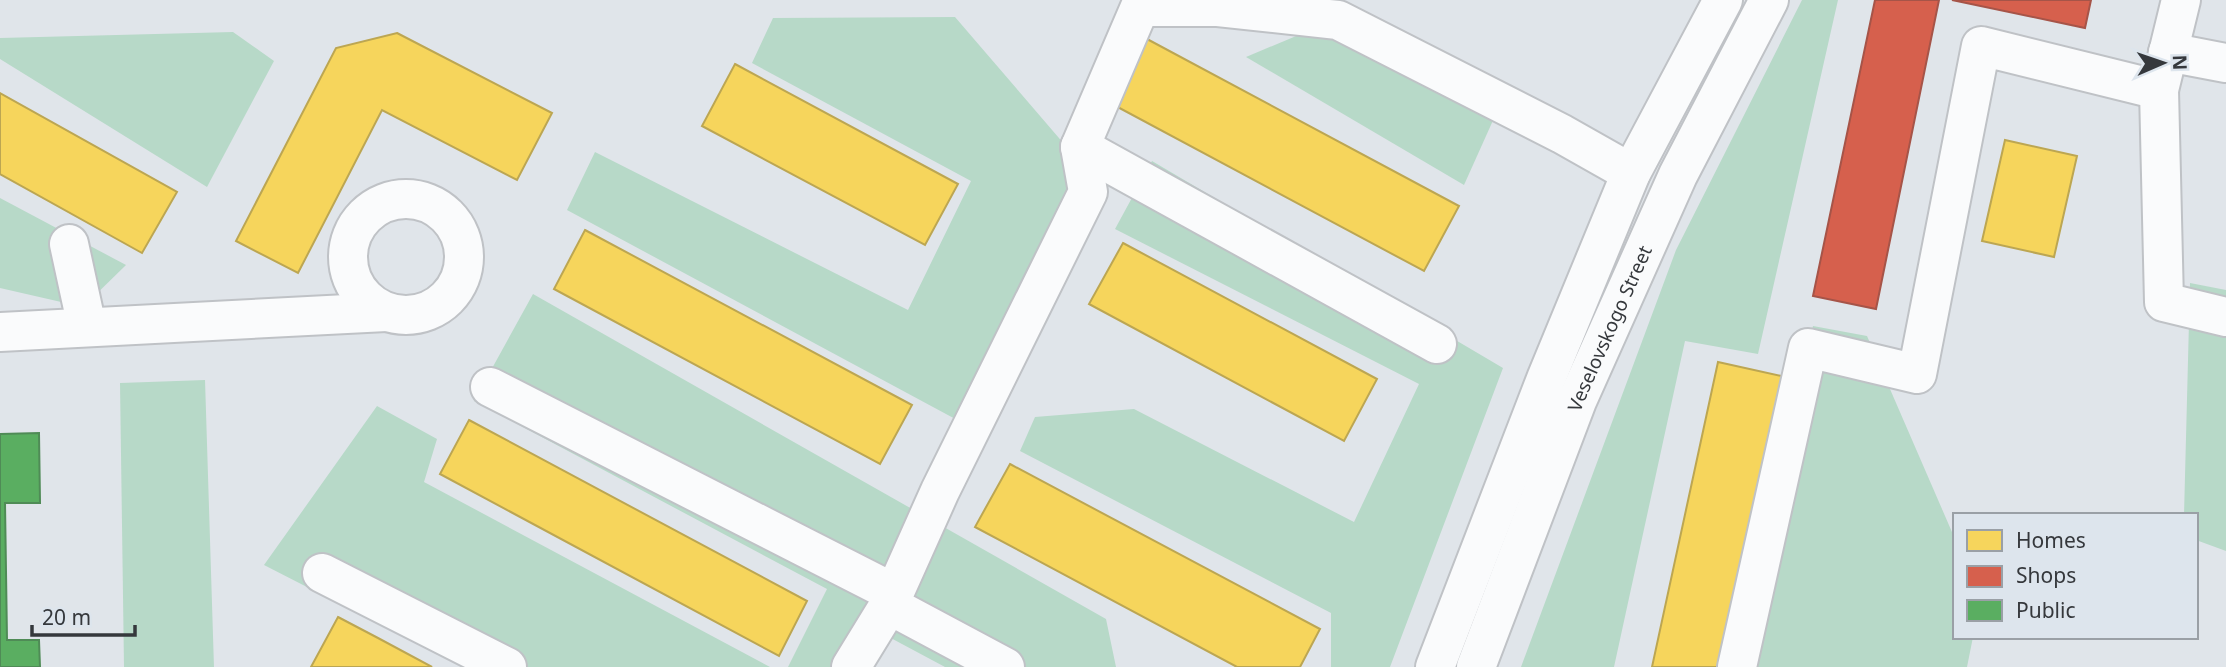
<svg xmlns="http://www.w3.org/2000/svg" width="2226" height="667" viewBox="0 0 2226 667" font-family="'Noto Sans',sans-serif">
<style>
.green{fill:#b7d9c8}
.homes{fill:#f6d55c;stroke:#bca652;stroke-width:2}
.shops{fill:#d6604d;stroke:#a65448;stroke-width:2}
.public{fill:#5aae61;stroke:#4f8b56;stroke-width:2}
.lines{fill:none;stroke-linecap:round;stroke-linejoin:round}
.minor-casing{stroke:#bfc2c6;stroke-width:42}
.major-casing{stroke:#bfc2c6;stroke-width:42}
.minor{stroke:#fafbfc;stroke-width:38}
.major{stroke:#fafbfc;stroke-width:38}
.labels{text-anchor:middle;stroke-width:7;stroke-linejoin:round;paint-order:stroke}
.street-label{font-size:19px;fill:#35383c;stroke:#dde5ed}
</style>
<rect width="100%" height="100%" fill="#e0e5ea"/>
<g class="green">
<path d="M 1802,0 L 1838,0 L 1758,354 L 1685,341 L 1614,667 L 1521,667 L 1676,250 Z"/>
<path d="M 955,17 L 1083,166 L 959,421 L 567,210 L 595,152 L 908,310 L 971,181 L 752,63 L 773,18 Z"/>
<path d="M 1320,26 L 1495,116 L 1464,185 L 1246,57 Z"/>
<path d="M 233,32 L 274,61 L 207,187 L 0,59 L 0,38 Z"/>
<path d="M 1152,161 L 1503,368 L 1390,667 L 1331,667 L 1331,613 L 1020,451 L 1035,417 L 1134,409 L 1354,522 L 1419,384 L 1115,229 Z"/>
<path d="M 0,198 L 126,265 L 83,307 L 0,288 Z"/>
<path d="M 2190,283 L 2226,290 L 2226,551 L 2196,540 L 2196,515 L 2184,515 Z"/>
<path d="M 533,294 L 1106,619 L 1116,667 L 945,667 L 887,636 L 868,667 L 788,667 L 827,589 L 474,401 Z"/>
<path d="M 1813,326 L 1867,336 L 1955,539 L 1955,637 L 1973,637 L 1967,667 L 1741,667 Z"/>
<path d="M 205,380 L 214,667 L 124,667 L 120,383 Z"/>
<path d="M 377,406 L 437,439 L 424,482 L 770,667 L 463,667 L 264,565 Z"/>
</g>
<g class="homes">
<path d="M 397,33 L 552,113 L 517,180 L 382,110 L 298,273 L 236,241 L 336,48 Z"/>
<path d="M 1147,39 L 1459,206 L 1424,271 L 1112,104 Z"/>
<path d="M 735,64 L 958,184 L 925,245 L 702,126 Z"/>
<path d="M 0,93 L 177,192 L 142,253 L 0,174 Z"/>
<path d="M 2005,140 L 2077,156 L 2054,257 L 1982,241 Z"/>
<path d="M 585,230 L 912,405 L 880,464 L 554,289 Z"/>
<path d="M 1123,243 L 1377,379 L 1344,441 L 1089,304 Z"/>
<path d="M 1718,362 L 1786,377 L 1723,667 L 1652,667 Z"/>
<path d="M 469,420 L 807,601 L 779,656 L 440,474 Z"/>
<path d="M 1010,464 L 1320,629 L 1300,667 L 1237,667 L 975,527 Z"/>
<path d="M 338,617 L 378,638 L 432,667 L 311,667 Z"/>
</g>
<g class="shops">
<path d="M 1875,0 L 1939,0 L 1876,309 L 1813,296 Z"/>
<path d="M 1952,0 L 2091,0 L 2085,28 Z"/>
</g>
<path class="public" d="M 39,433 L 40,503 L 5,503 L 7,640 L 39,640 L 40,667 L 0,667 L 0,434 Z"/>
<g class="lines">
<defs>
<g id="minor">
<path d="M 2168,52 L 2226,63"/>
<path d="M 2159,90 L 2164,302 L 2226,317"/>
<path d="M 1080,147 L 1437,344"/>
<circle cx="406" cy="257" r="58"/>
<path d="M 69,244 L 87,327"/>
<path d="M 0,332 L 386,312"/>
<path d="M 490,387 L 894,593"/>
<path d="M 322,573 L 507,667"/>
<path d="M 851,667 L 889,605"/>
<path d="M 1005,667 L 889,605 L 940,491 L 1088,192 L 1080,147 L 1140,7 L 1218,7 L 1338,20 L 1562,134 L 1631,173"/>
<path d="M 1737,667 L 1808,348 L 1917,374 L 1981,46 L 2159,90 L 2181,0"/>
</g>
<g id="major">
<path d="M 1435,667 L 1546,379 L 1631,173 L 1723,0"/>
<path id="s1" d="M 1476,667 L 1577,401 L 1678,175 L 1769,0"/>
</g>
</defs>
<use href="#minor" class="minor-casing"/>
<use href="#major" class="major-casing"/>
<use href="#minor" class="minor"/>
<use href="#major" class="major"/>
</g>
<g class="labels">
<g class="street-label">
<text dy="7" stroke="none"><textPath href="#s1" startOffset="364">Veselovskogo Street</textPath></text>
</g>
</g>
<rect x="1953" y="513" width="245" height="126" fill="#dde5ed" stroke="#9aa0a6" stroke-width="2"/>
<rect x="1967" y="530" width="35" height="21" fill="#f6d55c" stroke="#9aa0a6" stroke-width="2"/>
<text x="2016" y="548" font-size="21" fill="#35383c">Homes</text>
<rect x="1967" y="566" width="35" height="21" fill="#d6604d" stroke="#9aa0a6" stroke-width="2"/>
<text x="2016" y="583" font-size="21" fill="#35383c">Shops</text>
<rect x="1967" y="600" width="35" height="21" fill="#5aae61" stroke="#9aa0a6" stroke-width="2"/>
<text x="2016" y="618" font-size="21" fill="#35383c">Public</text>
<g transform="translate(2163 63) rotate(88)" stroke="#dde5ed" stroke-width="5" paint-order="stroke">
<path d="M0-5L12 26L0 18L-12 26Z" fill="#35383c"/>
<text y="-10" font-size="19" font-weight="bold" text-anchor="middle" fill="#35383c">N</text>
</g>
<path d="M32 625v10h103v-10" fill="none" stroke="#35383c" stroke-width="3.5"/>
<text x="42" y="625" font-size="21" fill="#35383c" stroke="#dde5ed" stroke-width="5" paint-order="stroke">20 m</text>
</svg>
